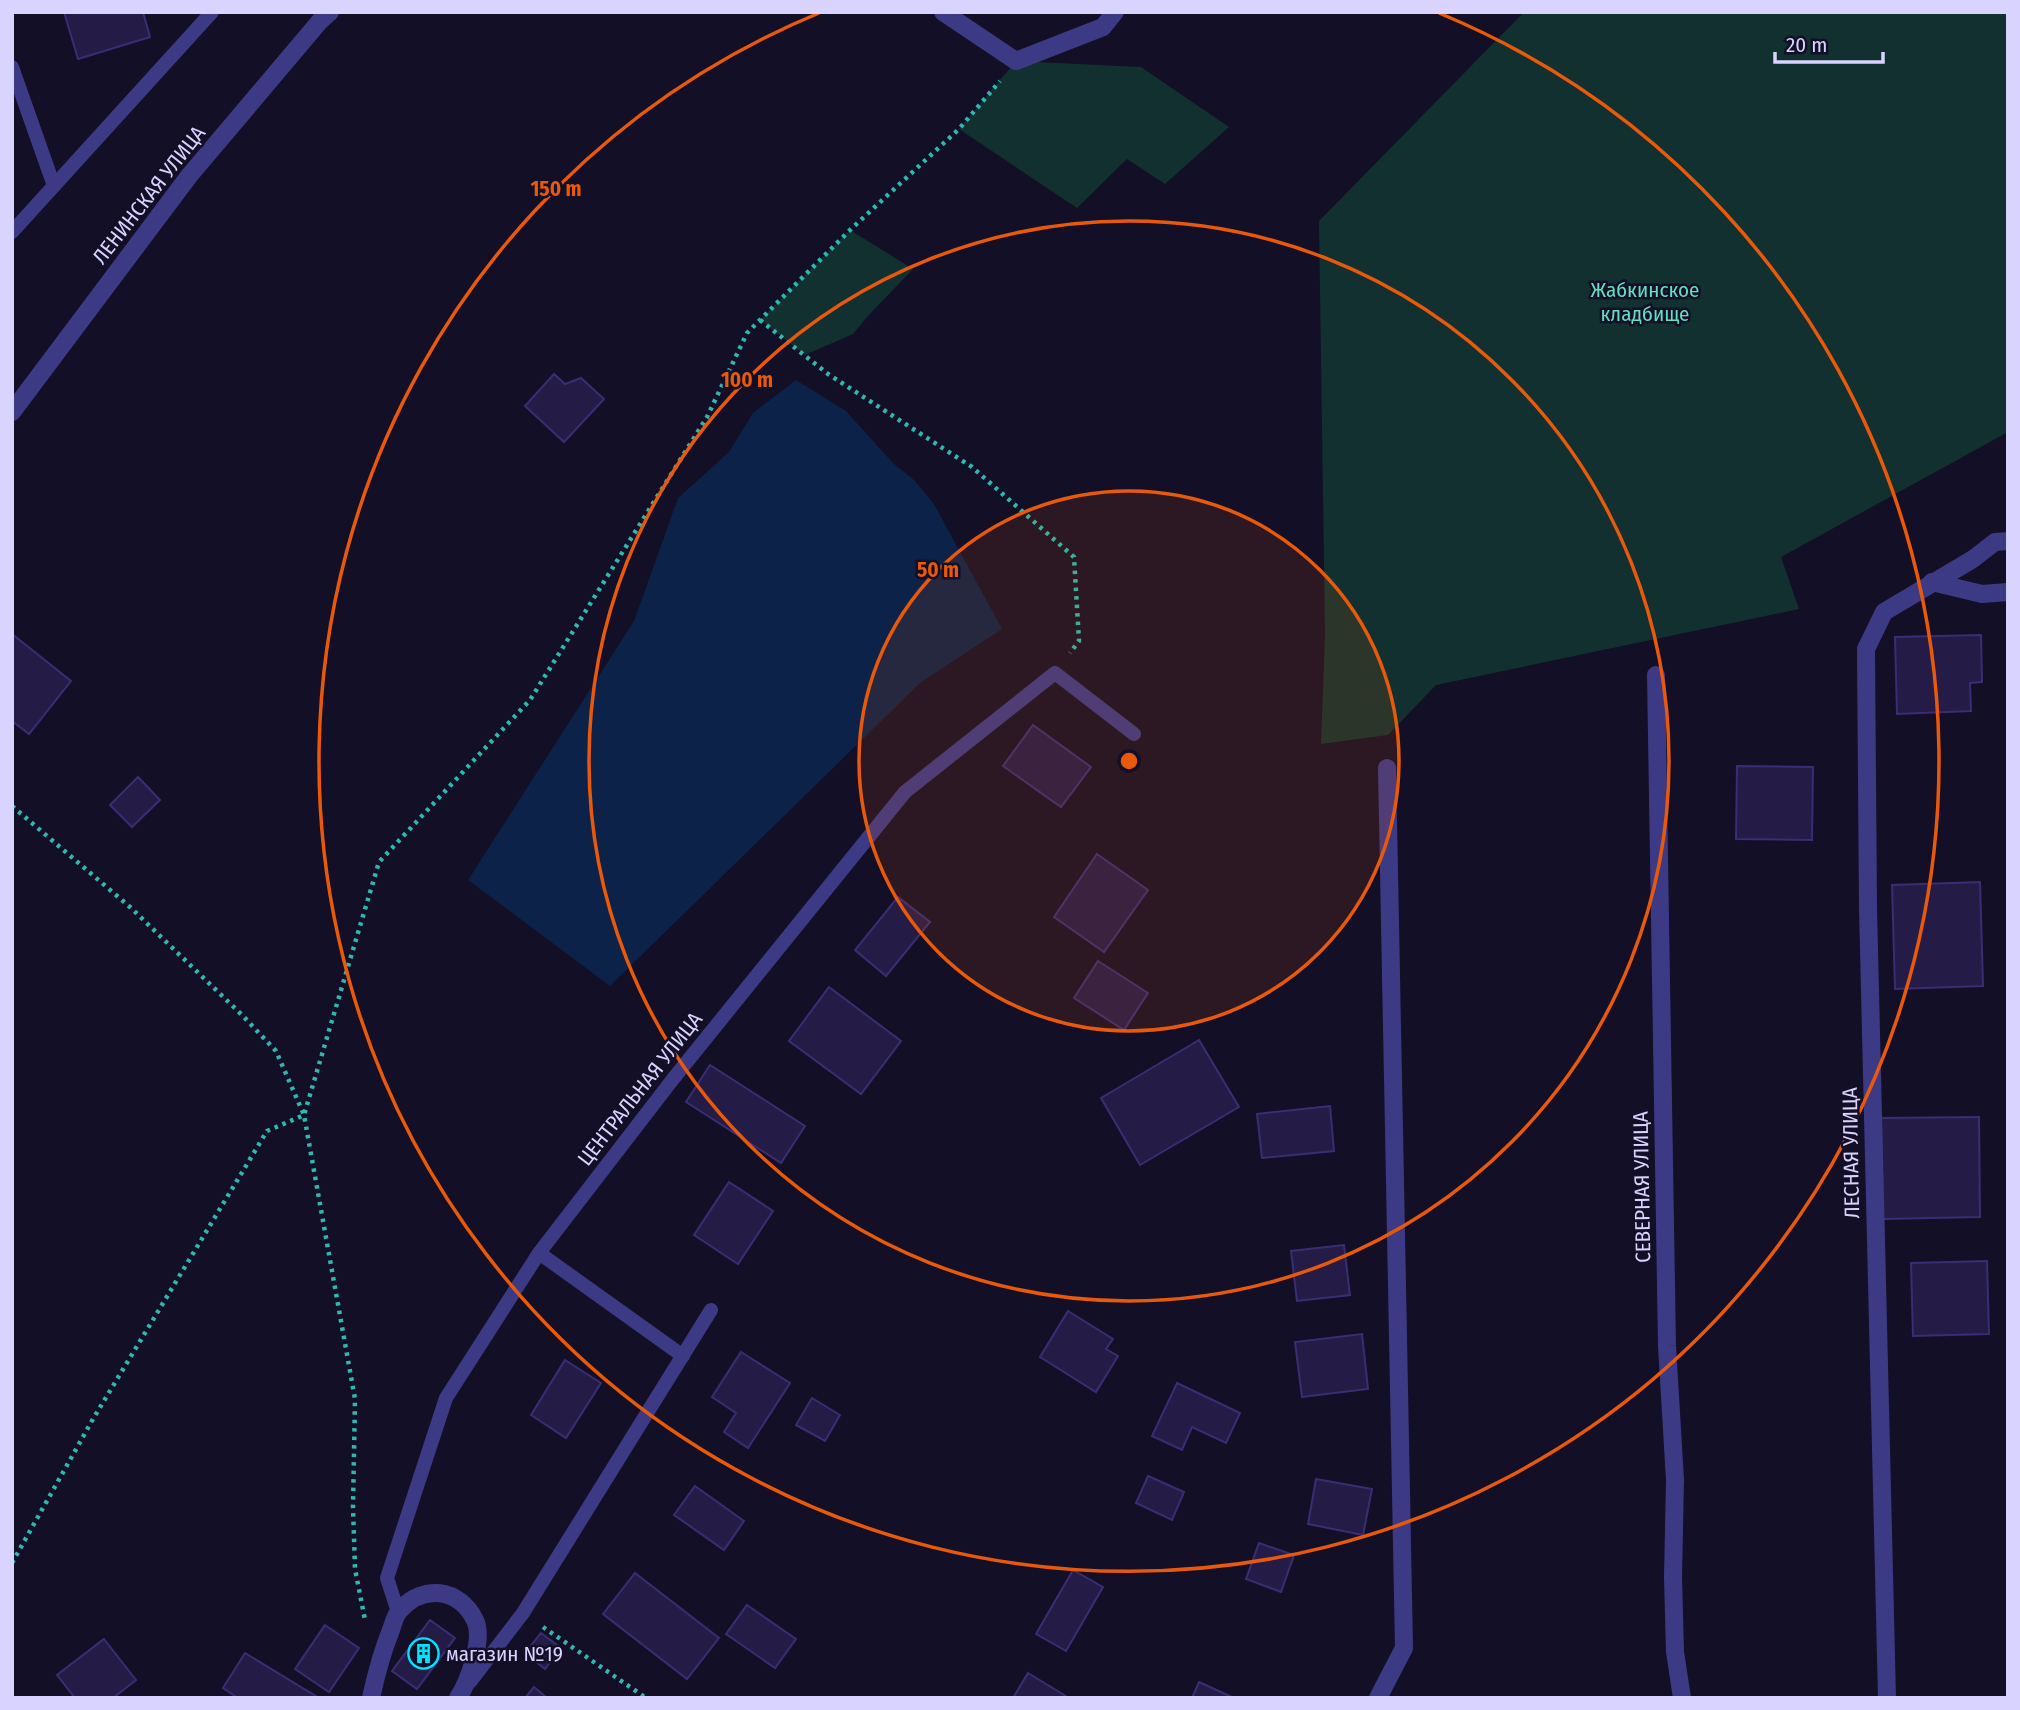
<svg xmlns="http://www.w3.org/2000/svg" width="2020" height="1710" viewBox="0 0 2020 1710" font-family="'Fira Sans Condensed',sans-serif">
<style>
.green{fill:#12302f}
.water{fill:#0c2248}
.building{fill:#241b47;stroke:#3b2d73;stroke-width:2}
.lines{fill:none;stroke-linecap:round;stroke-linejoin:round}
.path{stroke:#2fb8b0;stroke-width:4.5;stroke-dasharray:3.5 5;stroke-linecap:butt}
.service{stroke:#3d3a85;stroke-width:14}
.minor{stroke:#3d3a85;stroke-width:18}
.ring{fill:none;stroke:#e8590c;stroke-width:3.5}
.labels{text-anchor:middle;stroke-width:5;stroke-linejoin:round;paint-order:stroke}
.street-label{font-size:21px;fill:#d9d4ff;stroke:#130f26}
.park-label{font-size:21px;fill:#5fe0c0;stroke:#130f26}
.poi-label{font-size:21px;fill:#d9d4ff;stroke:#130f26;text-anchor:start}
.centre{fill:#e8590c;stroke:#130f26;stroke-width:3.5}
.ring-label{font-size:21px;text-anchor:middle;font-weight:bold;fill:#e8590c;stroke:#130f26;stroke-width:5;stroke-linejoin:round;paint-order:stroke}
</style>
<rect width="100%" height="100%" fill="#130f26"/>
<g class="green">
<path d="M 1524,12 L 2008,12 L 2008,432 L 1781,557 L 1799,609 L 1436,685 L 1388,735 L 1321,744 L 1325,633 L 1319,221 Z"/>
<path d="M 1016,61 L 1141,67 L 1229,127 L 1165,184 L 1127,159 L 1077,208 L 959,129 Z"/>
<path d="M 850,230 L 913,269 L 868,316 L 853,334 L 805,355 L 760,320 Z"/>
</g>
<path class="water" d="M 796,380 L 846,411 L 893,463 L 914,480 L 934,504 L 1002,629 L 920,683 L 610,986 L 468,880 L 634,621 L 678,498 L 729,452 L 753,413 Z"/>
<g class="building">
<path d="M 64,12 L 143,12 L 150,37 L 78,59 Z"/>
<path d="M 554,374 L 565,384 L 581,378 L 604,399 L 564,442 L 525,406 Z"/>
<path d="M 12,634 L 71,681 L 29,734 L 12,721 Z"/>
<path d="M 1981,635 L 1982,682 L 1970,683 L 1971,711 L 1897,714 L 1895,637 Z"/>
<path d="M 1033,725 L 1091,767 L 1061,807 L 1003,766 Z"/>
<path d="M 1737,766 L 1813,767 L 1812,840 L 1736,839 Z"/>
<path d="M 138,777 L 160,800 L 132,827 L 110,805 Z"/>
<path d="M 1097,854 L 1148,890 L 1104,952 L 1054,917 Z"/>
<path d="M 1980,882 L 1983,986 L 1895,989 L 1892,885 Z"/>
<path d="M 898,897 L 930,922 L 886,976 L 855,950 Z"/>
<path d="M 1098,961 L 1148,993 L 1124,1030 L 1074,998 Z"/>
<path d="M 829,987 L 901,1041 L 861,1094 L 789,1041 Z"/>
<path d="M 1199,1040 L 1239,1107 L 1140,1165 L 1101,1098 Z"/>
<path d="M 710,1065 L 805,1126 L 781,1163 L 686,1102 Z"/>
<path d="M 1330,1106 L 1334,1151 L 1262,1158 L 1257,1114 Z"/>
<path d="M 1979,1117 L 1980,1217 L 1883,1219 L 1881,1118 Z"/>
<path d="M 729,1182 L 773,1211 L 738,1264 L 694,1235 Z"/>
<path d="M 1344,1245 L 1350,1295 L 1297,1301 L 1291,1251 Z"/>
<path d="M 1987,1261 L 1989,1334 L 1913,1336 L 1911,1263 Z"/>
<path d="M 1068,1311 L 1113,1339 L 1106,1349 L 1118,1356 L 1096,1392 L 1040,1357 Z"/>
<path d="M 1362,1334 L 1368,1389 L 1302,1397 L 1295,1342 Z"/>
<path d="M 741,1352 L 790,1383 L 748,1448 L 724,1432 L 736,1413 L 712,1397 Z"/>
<path d="M 565,1360 L 601,1383 L 566,1438 L 531,1415 Z"/>
<path d="M 1177,1383 L 1240,1413 L 1226,1443 L 1192,1427 L 1182,1450 L 1152,1436 Z"/>
<path d="M 812,1398 L 840,1415 L 825,1441 L 796,1425 Z"/>
<path d="M 1148,1476 L 1184,1492 L 1172,1520 L 1136,1503 Z"/>
<path d="M 1316,1479 L 1372,1489 L 1363,1535 L 1308,1524 Z"/>
<path d="M 695,1486 L 744,1521 L 724,1550 L 674,1515 Z"/>
<path d="M 1259,1543 L 1294,1555 L 1281,1592 L 1246,1579 Z"/>
<path d="M 1073,1570 L 1103,1587 L 1066,1651 L 1036,1634 Z"/>
<path d="M 635,1573 L 719,1638 L 687,1679 L 603,1614 Z"/>
<path d="M 747,1605 L 796,1639 L 775,1668 L 726,1634 Z"/>
<path d="M 430,1620 L 455,1638 L 417,1689 L 392,1671 Z"/>
<path d="M 325,1625 L 359,1648 L 329,1692 L 295,1669 Z"/>
<path d="M 541,1633 L 561,1648 L 545,1669 L 525,1653 Z"/>
<path d="M 104,1639 L 136,1680 L 113,1698 L 75,1698 L 57,1675 Z"/>
<path d="M 245,1653 L 319,1698 L 238,1698 L 223,1688 Z"/>
<path d="M 1028,1673 L 1069,1698 L 1013,1698 Z"/>
<path d="M 1199,1682 L 1234,1698 L 1192,1698 Z"/>
<path d="M 534,1687 L 547,1698 L 525,1698 Z"/>
</g>
<g class="lines">
<g class="path">
<path d="M 760,320 L 828,374 L 972,467 L 1074,557 L 1079,641 L 1070,653"/>
<path d="M 12,806 L 130,907 L 242,1015 L 276,1051 L 304,1115 L 355,1399 L 353,1507 L 355,1569 L 365,1620"/>
<path d="M 12,1563 L 93,1419 L 267,1131 L 304,1115 L 379,862 L 530,700 L 707,417 L 747,333 L 850,230 L 959,129 L 1000,81"/>
<path d="M 543,1627 L 646,1698"/>
</g>
<g class="service">
<path d="M 12,67 L 54,186"/>
<path d="M 12,232 L 212,12"/>
<path d="M 539,1253 L 683,1356"/>
<path d="M 398,1612 L 387,1578 L 446,1398 L 539,1253 L 673,1079 L 905,792 L 1055,673 L 1134,734"/>
<path d="M 470,1682 L 523,1613 L 711,1310"/>
</g>
<g class="minor">
<path d="M 943,12 L 1016,61 L 1103,27 L 1115,12"/>
<path d="M 12,412 L 189,176 L 320,21 L 330,12"/>
<path d="M 1932,582 L 1982,594 L 2008,592"/>
<path d="M 1656,675 L 1667,1346 L 1675,1480 L 1673,1577 L 1675,1652 L 1682,1698"/>
<path d="M 371,1698 C 376,1675 382,1652 391,1630 C 393,1624 395,1615 400,1610 C 423,1584 459,1588 475,1620 C 484,1639 469,1681 458,1698"/>
<path d="M 1378,1698 L 1404,1648 L 1387,768"/>
<path d="M 1887,1698 L 1868,908 L 1866,649 L 1884,612 L 1973,559 L 1995,542 L 2008,541"/>
</g>
</g>
<circle cx="1129" cy="761" r="270" fill="#e8590c" fill-opacity=".12"/>
<g class="ring">
<circle cx="1129" cy="761" r="270"/>
<circle cx="1129" cy="761" r="540"/>
<path d="M1439 13A810 810 0 1 1 819 13"/>
</g>
<defs>
<symbol id="building-ring" viewBox="-11 -11 22 22"><circle r="9.5" fill="#130f26" stroke="#00e5ff" stroke-width="1.5"/><path d="M-4-6H4V6H1V3H-1V6H-4ZM-2.5-4.3h1.7v1.8h-1.7ZM.8-4.3h1.7v1.8H.8ZM-2.5-1h1.7V.8h-1.7ZM.8-1h1.7V.8H.8Z" fill="#00e5ff"/></symbol>
</defs>
<g fill-rule="evenodd">
<use href="#building-ring" x="406" y="1636" width="35" height="35"/>
</g>
<g class="labels">
<g class="street-label">
<text transform="translate(149 195) rotate(-52)" y="7">ЛЕНИНСКАЯ УЛИЦА</text>
<text transform="translate(640 1089) rotate(-52)" y="7">ЦЕНТРАЛЬНАЯ УЛИЦА</text>
<text transform="translate(1851 1153) rotate(-91)" y="7">ЛЕСНАЯ УЛИЦА</text>
<text transform="translate(1642 1187) rotate(-91)" y="7">СЕВЕРНАЯ УЛИЦА</text>
</g>
<g class="park-label">
<text x="1645" y="297">Жабкинское<tspan x="1645" dy="24">кладбище</tspan></text>
</g>
<g class="poi-label">
<text x="446" y="1661">магазин №19</text>
</g>
</g>
<circle cx="1129" cy="761" r="10" class="centre"/>
<g class="ring-label">
<text x="556" y="196">150 m</text>
<text x="747" y="387">100 m</text>
<text x="938" y="577">50 m</text>
</g>
<rect width="2020" height="1710" fill="none" stroke="#d9d4ff" stroke-width="28"/>
<path d="M1775 52v10h108v-10" fill="none" stroke="#d9d4ff" stroke-width="3.5"/>
<text x="1786" y="52" font-size="21" fill="#d9d4ff" stroke="#130f26" stroke-width="5" paint-order="stroke">20 m</text>
</svg>
